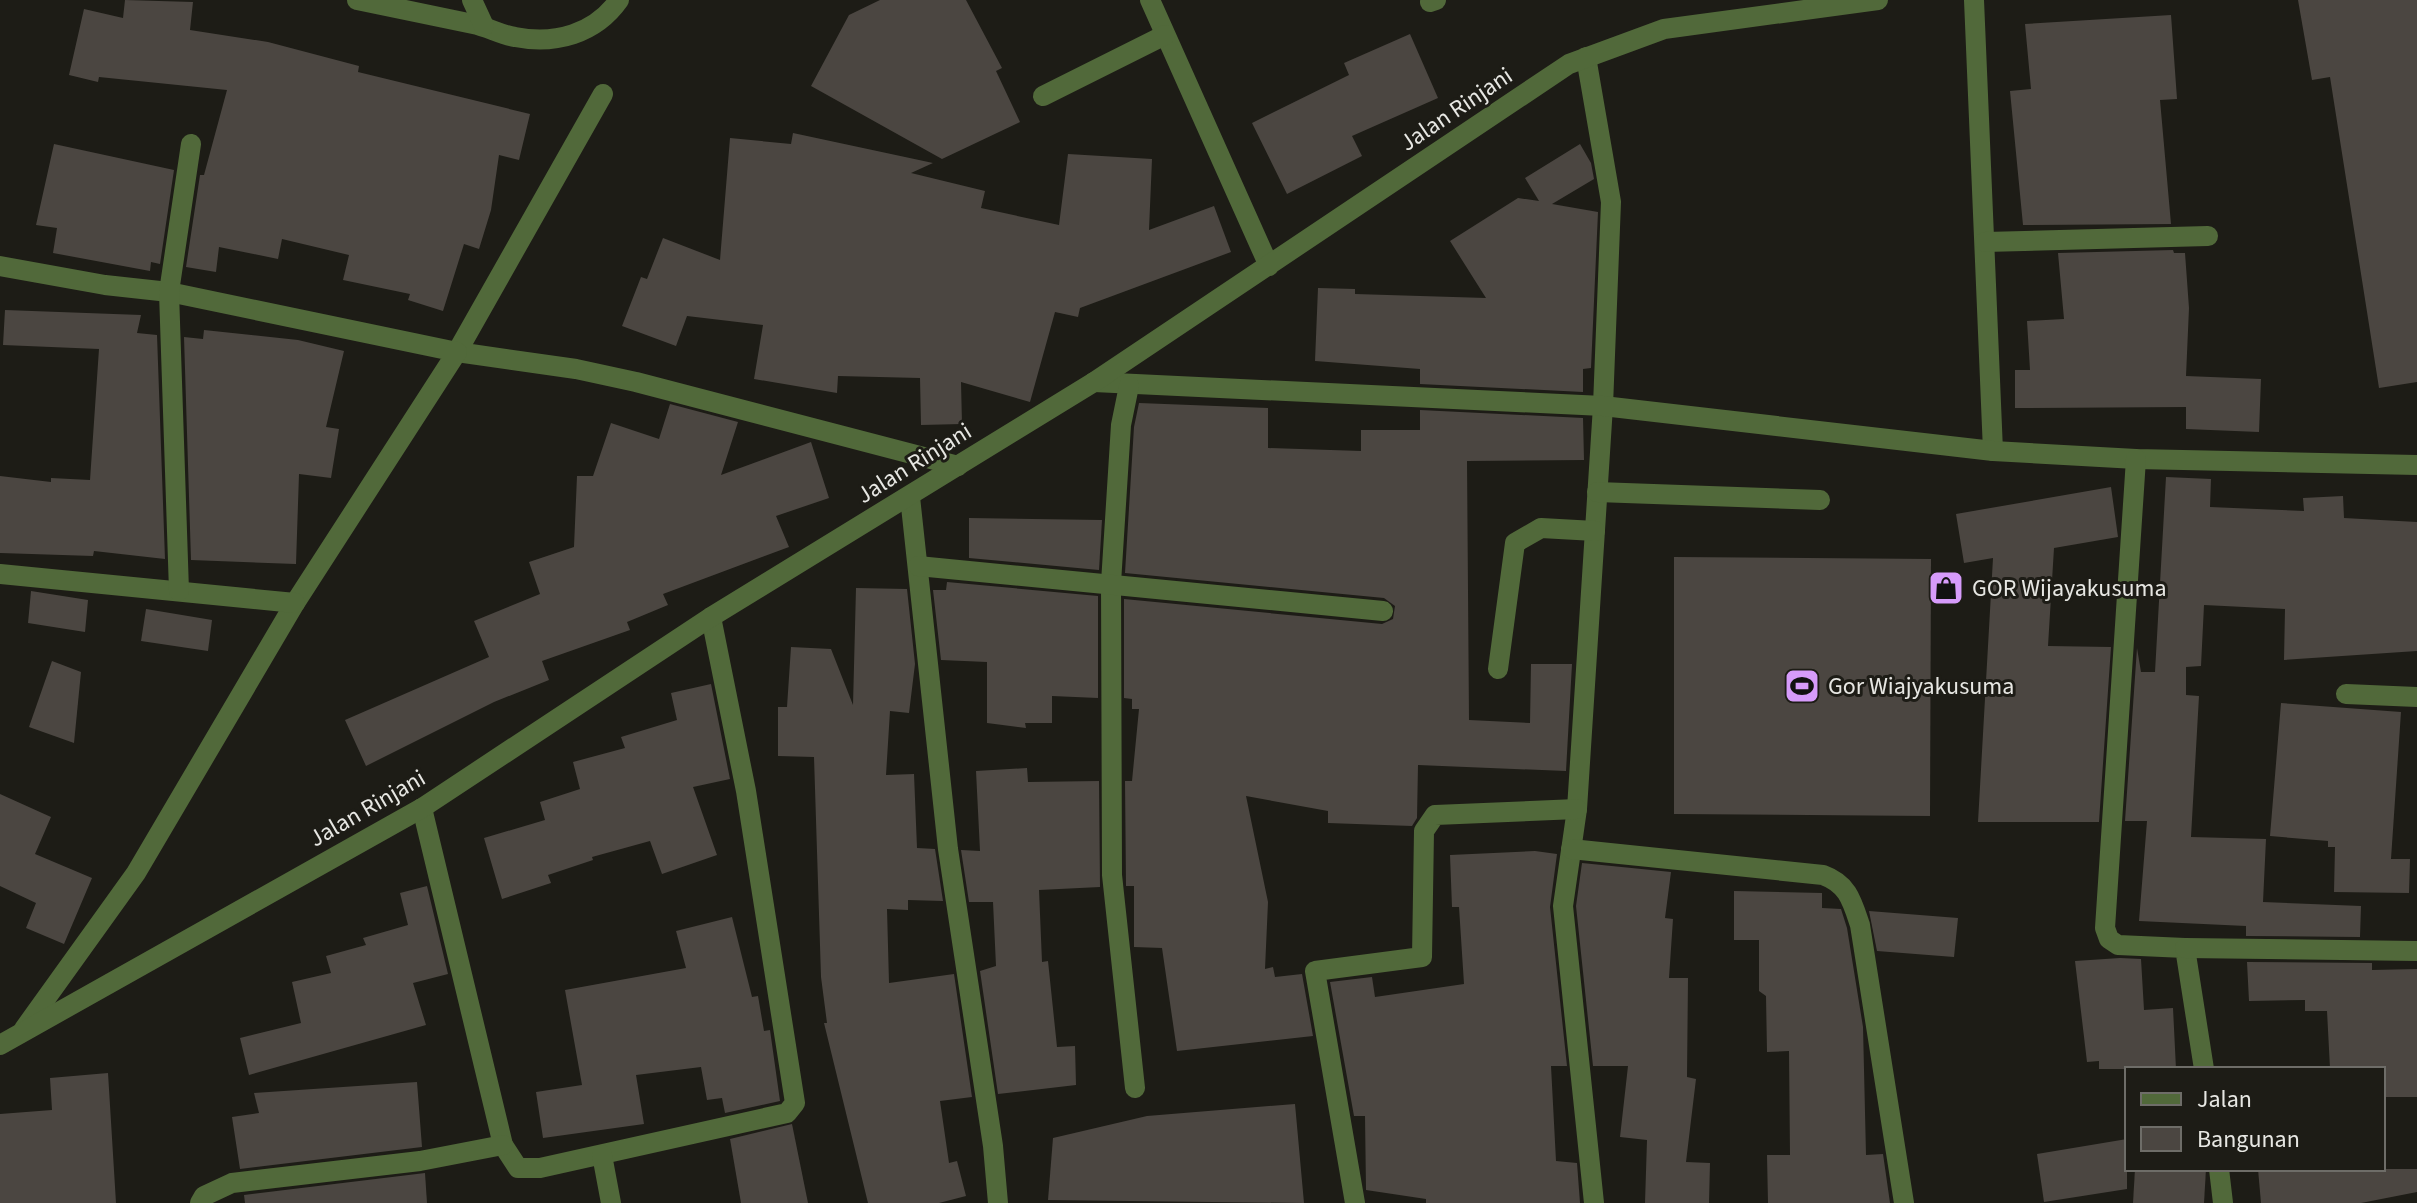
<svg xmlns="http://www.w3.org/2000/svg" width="2417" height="1203" viewBox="0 0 2417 1203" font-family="'Source Sans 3',sans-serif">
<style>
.building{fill:#4b4641}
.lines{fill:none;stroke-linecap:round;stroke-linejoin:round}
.minor{stroke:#51693a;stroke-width:20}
.labels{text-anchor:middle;stroke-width:6;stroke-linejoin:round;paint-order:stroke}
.street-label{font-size:24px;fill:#e7e7e3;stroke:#1d1c16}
.poi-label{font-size:24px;fill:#e7e7e3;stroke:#1d1c16;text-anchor:start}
</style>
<rect width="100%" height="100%" fill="#1d1c16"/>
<g class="building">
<path d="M 125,0 L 193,2 L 190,30 L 268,42 L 359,66 L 358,72 L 530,114 L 519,160 L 499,155 L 491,210 L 479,249 L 464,244 L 443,311 L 408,300 L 410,294 L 343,280 L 349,255 L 282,239 L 278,259 L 219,247 L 216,272 L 186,267 L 200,175 L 204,175 L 227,90 L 99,77 L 98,82 L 69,75 L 84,9 L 123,18 Z"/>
<path d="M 880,0 L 966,0 L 1002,68 L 996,71 L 1020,122 L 942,159 L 811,86 L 849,15 Z"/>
<path d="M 2298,0 L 2417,0 L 2417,382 L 2379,388 L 2330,77 L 2312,80 Z"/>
<path d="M 2171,15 L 2177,99 L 2160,100 L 2171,224 L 2023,225 L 2010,91 L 2031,89 L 2025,24 Z"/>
<path d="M 1410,34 L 1438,98 L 1352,136 L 1362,156 L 1287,194 L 1252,123 L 1349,75 L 1344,63 Z"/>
<path d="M 793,133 L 933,163 L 911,173 L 985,191 L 981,208 L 1059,225 L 1068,154 L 1152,159 L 1149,230 L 1214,206 L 1231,252 L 1080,308 L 1078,317 L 1055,312 L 1030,402 L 961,382 L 962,424 L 921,425 L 920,378 L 838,376 L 837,393 L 754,379 L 763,325 L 687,316 L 676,346 L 622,326 L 641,277 L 647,279 L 663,238 L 720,260 L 730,138 L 791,144 Z"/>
<path d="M 54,144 L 174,170 L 160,264 L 151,262 L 150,271 L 53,253 L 57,228 L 36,225 Z"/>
<path d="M 1580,144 L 1591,163 L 1594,179 L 1552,204 L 1598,212 L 1591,368 L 1583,369 L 1583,392 L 1420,384 L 1420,369 L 1315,361 L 1318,288 L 1355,289 L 1355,294 L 1486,298 L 1450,241 L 1518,198 L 1539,201 L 1525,178 Z"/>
<path d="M 2173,250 L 2174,253 L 2185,253 L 2189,308 L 2186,376 L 2261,379 L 2259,432 L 2186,429 L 2186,407 L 2015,408 L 2015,370 L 2030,370 L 2027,321 L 2064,319 L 2058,253 Z"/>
<path d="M 5,310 L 141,315 L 137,333 L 157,335 L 165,559 L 94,551 L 93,556 L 0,553 L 0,476 L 51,482 L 51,478 L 90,480 L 99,349 L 3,345 Z"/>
<path d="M 204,330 L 298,340 L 344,351 L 326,427 L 339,429 L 331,478 L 299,474 L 296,564 L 191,560 L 184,337 L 203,339 Z"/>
<path d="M 1139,403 L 1268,408 L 1268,448 L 1361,451 L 1361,430 L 1420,430 L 1420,410 L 1583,418 L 1584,460 L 1467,461 L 1469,720 L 1530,723 L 1531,664 L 1572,664 L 1566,771 L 1418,765 L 1417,818 L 1412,826 L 1328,823 L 1328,811 L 1246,796 L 1268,902 L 1265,969 L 1273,967 L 1275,977 L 1302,974 L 1313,1036 L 1177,1051 L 1162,948 L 1134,947 L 1134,886 L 1126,886 L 1125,781 L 1132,781 L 1139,709 L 1132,709 L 1132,699 L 1124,698 L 1124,599 L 1382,624 L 1393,619 L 1395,606 L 1384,598 L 1125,573 L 1134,427 Z"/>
<path d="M 670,404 L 738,422 L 721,475 L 811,442 L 829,498 L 776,516 L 789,547 L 663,594 L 668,605 L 627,622 L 630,630 L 542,661 L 549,680 L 494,702 L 366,766 L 345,720 L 489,657 L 474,621 L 540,594 L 529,562 L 574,547 L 577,476 L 593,476 L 611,423 L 659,439 Z"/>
<path d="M 2166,477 L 2211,479 L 2210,507 L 2304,511 L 2303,498 L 2343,496 L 2344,518 L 2417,522 L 2417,651 L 2284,660 L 2285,609 L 2204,605 L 2201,666 L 2186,667 L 2186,695 L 2199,696 L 2191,837 L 2266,839 L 2263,902 L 2361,906 L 2360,937 L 2246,936 L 2246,926 L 2139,921 L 2147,821 L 2125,821 L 2137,648 L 2141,672 L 2155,672 Z"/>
<path d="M 2111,487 L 2118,537 L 2054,548 L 2048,646 L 2111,647 L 2099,822 L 1978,822 L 1993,558 L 1964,563 L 1956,514 Z"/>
<path d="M 969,518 L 1102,520 L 1099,570 L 969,558 Z"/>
<path d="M 1674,557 L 1931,559 L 1930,816 L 1674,814 Z"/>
<path d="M 947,582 L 1098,596 L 1098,698 L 1052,696 L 1052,723 L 1025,723 L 1026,728 L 987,723 L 987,662 L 941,660 L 933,590 L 946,590 Z"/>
<path d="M 856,588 L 907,589 L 915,664 L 909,713 L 890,711 L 886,775 L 914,774 L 917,848 L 935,849 L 943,901 L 908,900 L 908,910 L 887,909 L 889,983 L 954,974 L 972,1097 L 940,1101 L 949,1163 L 957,1161 L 966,1196 L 939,1203 L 868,1203 L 824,1023 L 827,1023 L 821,977 L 814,757 L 778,756 L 778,707 L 787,707 L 791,647 L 831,649 L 853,705 Z"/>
<path d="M 31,591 L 88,600 L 85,632 L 28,623 Z"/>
<path d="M 146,609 L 212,620 L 208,651 L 141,641 Z"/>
<path d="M 52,661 L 81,672 L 74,743 L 29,727 Z"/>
<path d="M 711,684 L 730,779 L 693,787 L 717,855 L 662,874 L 650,841 L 592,857 L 593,860 L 548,875 L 551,883 L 502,899 L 484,838 L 545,820 L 540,802 L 580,789 L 573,762 L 625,748 L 621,737 L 677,720 L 671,693 Z"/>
<path d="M 2281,703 L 2401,712 L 2391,859 L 2410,859 L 2409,893 L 2334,892 L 2335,847 L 2328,847 L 2328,841 L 2270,836 Z"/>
<path d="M 1027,768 L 1028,782 L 1099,781 L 1100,887 L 1039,890 L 1042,962 L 1048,961 L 1057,1047 L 1075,1046 L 1076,1085 L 998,1094 L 980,971 L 996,966 L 993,902 L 969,902 L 961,850 L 980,851 L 976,771 Z"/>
<path d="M 0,794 L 51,817 L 35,854 L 92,878 L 64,944 L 26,928 L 36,903 L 0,886 Z"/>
<path d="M 1535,851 L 1557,854 L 1550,907 L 1567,1066 L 1551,1066 L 1556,1161 L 1577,1163 L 1580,1203 L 1426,1203 L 1426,1199 L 1366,1190 L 1365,1116 L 1354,1116 L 1330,982 L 1372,977 L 1375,997 L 1464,984 L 1459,907 L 1452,907 L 1450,855 Z"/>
<path d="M 1582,863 L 1671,872 L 1665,918 L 1673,919 L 1669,978 L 1688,978 L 1687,1077 L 1696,1079 L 1686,1162 L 1710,1163 L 1709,1203 L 1645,1203 L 1647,1140 L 1620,1137 L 1628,1066 L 1593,1066 L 1576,906 Z"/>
<path d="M 427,886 L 448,974 L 413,983 L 426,1025 L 249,1075 L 240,1038 L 301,1023 L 292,982 L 331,973 L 326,956 L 366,945 L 363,938 L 408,925 L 400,893 Z"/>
<path d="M 1734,891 L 1822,893 L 1822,908 L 1841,909 L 1847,928 L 1863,1027 L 1866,1155 L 1883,1154 L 1890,1203 L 1768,1203 L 1767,1155 L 1790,1155 L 1789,1051 L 1767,1052 L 1766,996 L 1759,991 L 1759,940 L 1734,940 Z"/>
<path d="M 1869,911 L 1958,918 L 1954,957 L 1877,951 Z"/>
<path d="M 732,917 L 752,997 L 758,996 L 764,1031 L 770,1030 L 780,1101 L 725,1113 L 722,1098 L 707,1100 L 701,1067 L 636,1075 L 644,1124 L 543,1138 L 536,1092 L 582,1085 L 565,990 L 686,968 L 676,931 Z"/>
<path d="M 2120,958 L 2141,959 L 2144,1010 L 2173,1008 L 2176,1069 L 2099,1069 L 2099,1061 L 2087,1062 L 2075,961 Z"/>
<path d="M 2247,962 L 2372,963 L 2372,970 L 2417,969 L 2417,1097 L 2383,1097 L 2383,1066 L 2330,1068 L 2327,1011 L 2305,1011 L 2305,1000 L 2249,1001 Z"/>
<path d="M 108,1073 L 116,1203 L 0,1203 L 0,1114 L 52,1110 L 50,1078 Z"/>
<path d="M 417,1082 L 422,1147 L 240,1169 L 232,1117 L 259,1113 L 254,1093 Z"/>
<path d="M 1295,1104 L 1304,1203 L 1048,1200 L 1053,1138 L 1147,1116 Z"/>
<path d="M 792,1124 L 808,1203 L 741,1203 L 730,1139 Z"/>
<path d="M 2127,1139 L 2127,1189 L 2044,1202 L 2037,1154 Z"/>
<path d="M 2135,1169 L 2206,1169 L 2204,1203 L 2133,1203 Z"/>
<path d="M 2258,1169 L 2417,1169 L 2417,1192 L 2361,1203 L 2261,1203 Z"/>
<path d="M 425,1173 L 427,1203 L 245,1203 L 244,1195 Z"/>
</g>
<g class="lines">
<g class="minor">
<path d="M 357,0 C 396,8 435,16 473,24 C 488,27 501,35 515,37 C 555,45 595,34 619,0"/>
<path d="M 472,0 L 484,26"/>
<path d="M 1150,0 L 1269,266"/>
<path d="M 1974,0 L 1993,451"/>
<path d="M 1430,2 L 1436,0"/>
<path d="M 1586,57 L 1611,202 L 1603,406 L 1577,809 L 1563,906 L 1594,1203"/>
<path d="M 603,94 L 457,352 L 576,369 L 636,382 L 958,466"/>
<path d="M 1043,96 L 1165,35"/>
<path d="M 1985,242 L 2208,236"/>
<path d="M 0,266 L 105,285 L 169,292 L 457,352 L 295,603 L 136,873 L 24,1029"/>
<path d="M 1094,382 L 1603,406 L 1993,451 L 2136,459 L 2417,465"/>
<path d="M 1129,386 L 1121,425 L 1111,583 L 1112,875 L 1135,1088"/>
<path d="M 2136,459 L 2105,928 L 2109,939 L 2118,945 L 2185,948 L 2204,1069"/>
<path d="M 1597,492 L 1820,500"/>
<path d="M 910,497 L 948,849 L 993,1146 L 998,1203"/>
<path d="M 918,566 L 1383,611"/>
<path d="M 0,574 L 295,603"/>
<path d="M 179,591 L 169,292 L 191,144"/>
<path d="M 1498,669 L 1515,543 L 1541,528 L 1595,531"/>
<path d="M 2346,694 L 2417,697"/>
<path d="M 422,808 L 503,1145 L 518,1168 L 540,1168 L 787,1113 L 795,1103 L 746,791 L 711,617"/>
<path d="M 1571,849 L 1823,875 C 1848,884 1852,901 1860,925 L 1904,1203"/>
<path d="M 2185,948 L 2417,951"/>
<path d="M 0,1045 L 422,808 L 711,617 L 1094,382 L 1569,64 L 1664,29 L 1878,0"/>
<path d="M 602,1155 L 611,1203"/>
<path d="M 2219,1169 L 2223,1203"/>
<path d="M 200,1203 L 204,1196 L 232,1183 L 420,1161 L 503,1145"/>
<path d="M 1355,1203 L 1315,971 L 1422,957 L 1424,831 L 1435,815 L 1577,809"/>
</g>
</g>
<defs>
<symbol id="shop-square" viewBox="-11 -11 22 22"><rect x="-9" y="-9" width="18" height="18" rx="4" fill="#d69bfa" stroke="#1d1c16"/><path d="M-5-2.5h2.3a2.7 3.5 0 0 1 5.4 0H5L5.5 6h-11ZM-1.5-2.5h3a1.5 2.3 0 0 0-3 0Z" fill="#111"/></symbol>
<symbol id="stadium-square" viewBox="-11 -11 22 22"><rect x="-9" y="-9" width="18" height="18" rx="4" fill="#d69bfa" stroke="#1d1c16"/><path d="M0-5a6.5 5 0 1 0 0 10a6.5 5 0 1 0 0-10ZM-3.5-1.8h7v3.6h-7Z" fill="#111"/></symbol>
</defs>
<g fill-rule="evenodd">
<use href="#shop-square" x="1926" y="568" width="40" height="40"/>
<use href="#stadium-square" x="1782" y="666" width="40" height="40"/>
</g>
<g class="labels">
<g class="street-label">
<text transform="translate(1456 109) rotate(-34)" y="8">Jalan Rinjani</text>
<text transform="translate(914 463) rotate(-32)" y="8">Jalan Rinjani</text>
<text transform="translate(367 808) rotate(-30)" y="8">Jalan Rinjani</text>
</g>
<g class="poi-label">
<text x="1972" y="596">GOR Wijayakusuma</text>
<text x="1828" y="694">Gor Wiajyakusuma</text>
</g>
</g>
<rect x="2125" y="1067" width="260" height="104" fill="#1d1c16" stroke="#6e6d68" stroke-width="2"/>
<rect x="2141" y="1093" width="40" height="12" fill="#51693a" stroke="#6e6d68" stroke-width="2"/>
<text x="2197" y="1107" font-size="24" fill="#e7e7e3">Jalan</text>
<rect x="2141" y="1127" width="40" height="24" fill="#4b4641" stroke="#6e6d68" stroke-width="2"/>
<text x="2197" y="1147" font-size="24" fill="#e7e7e3">Bangunan</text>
</svg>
